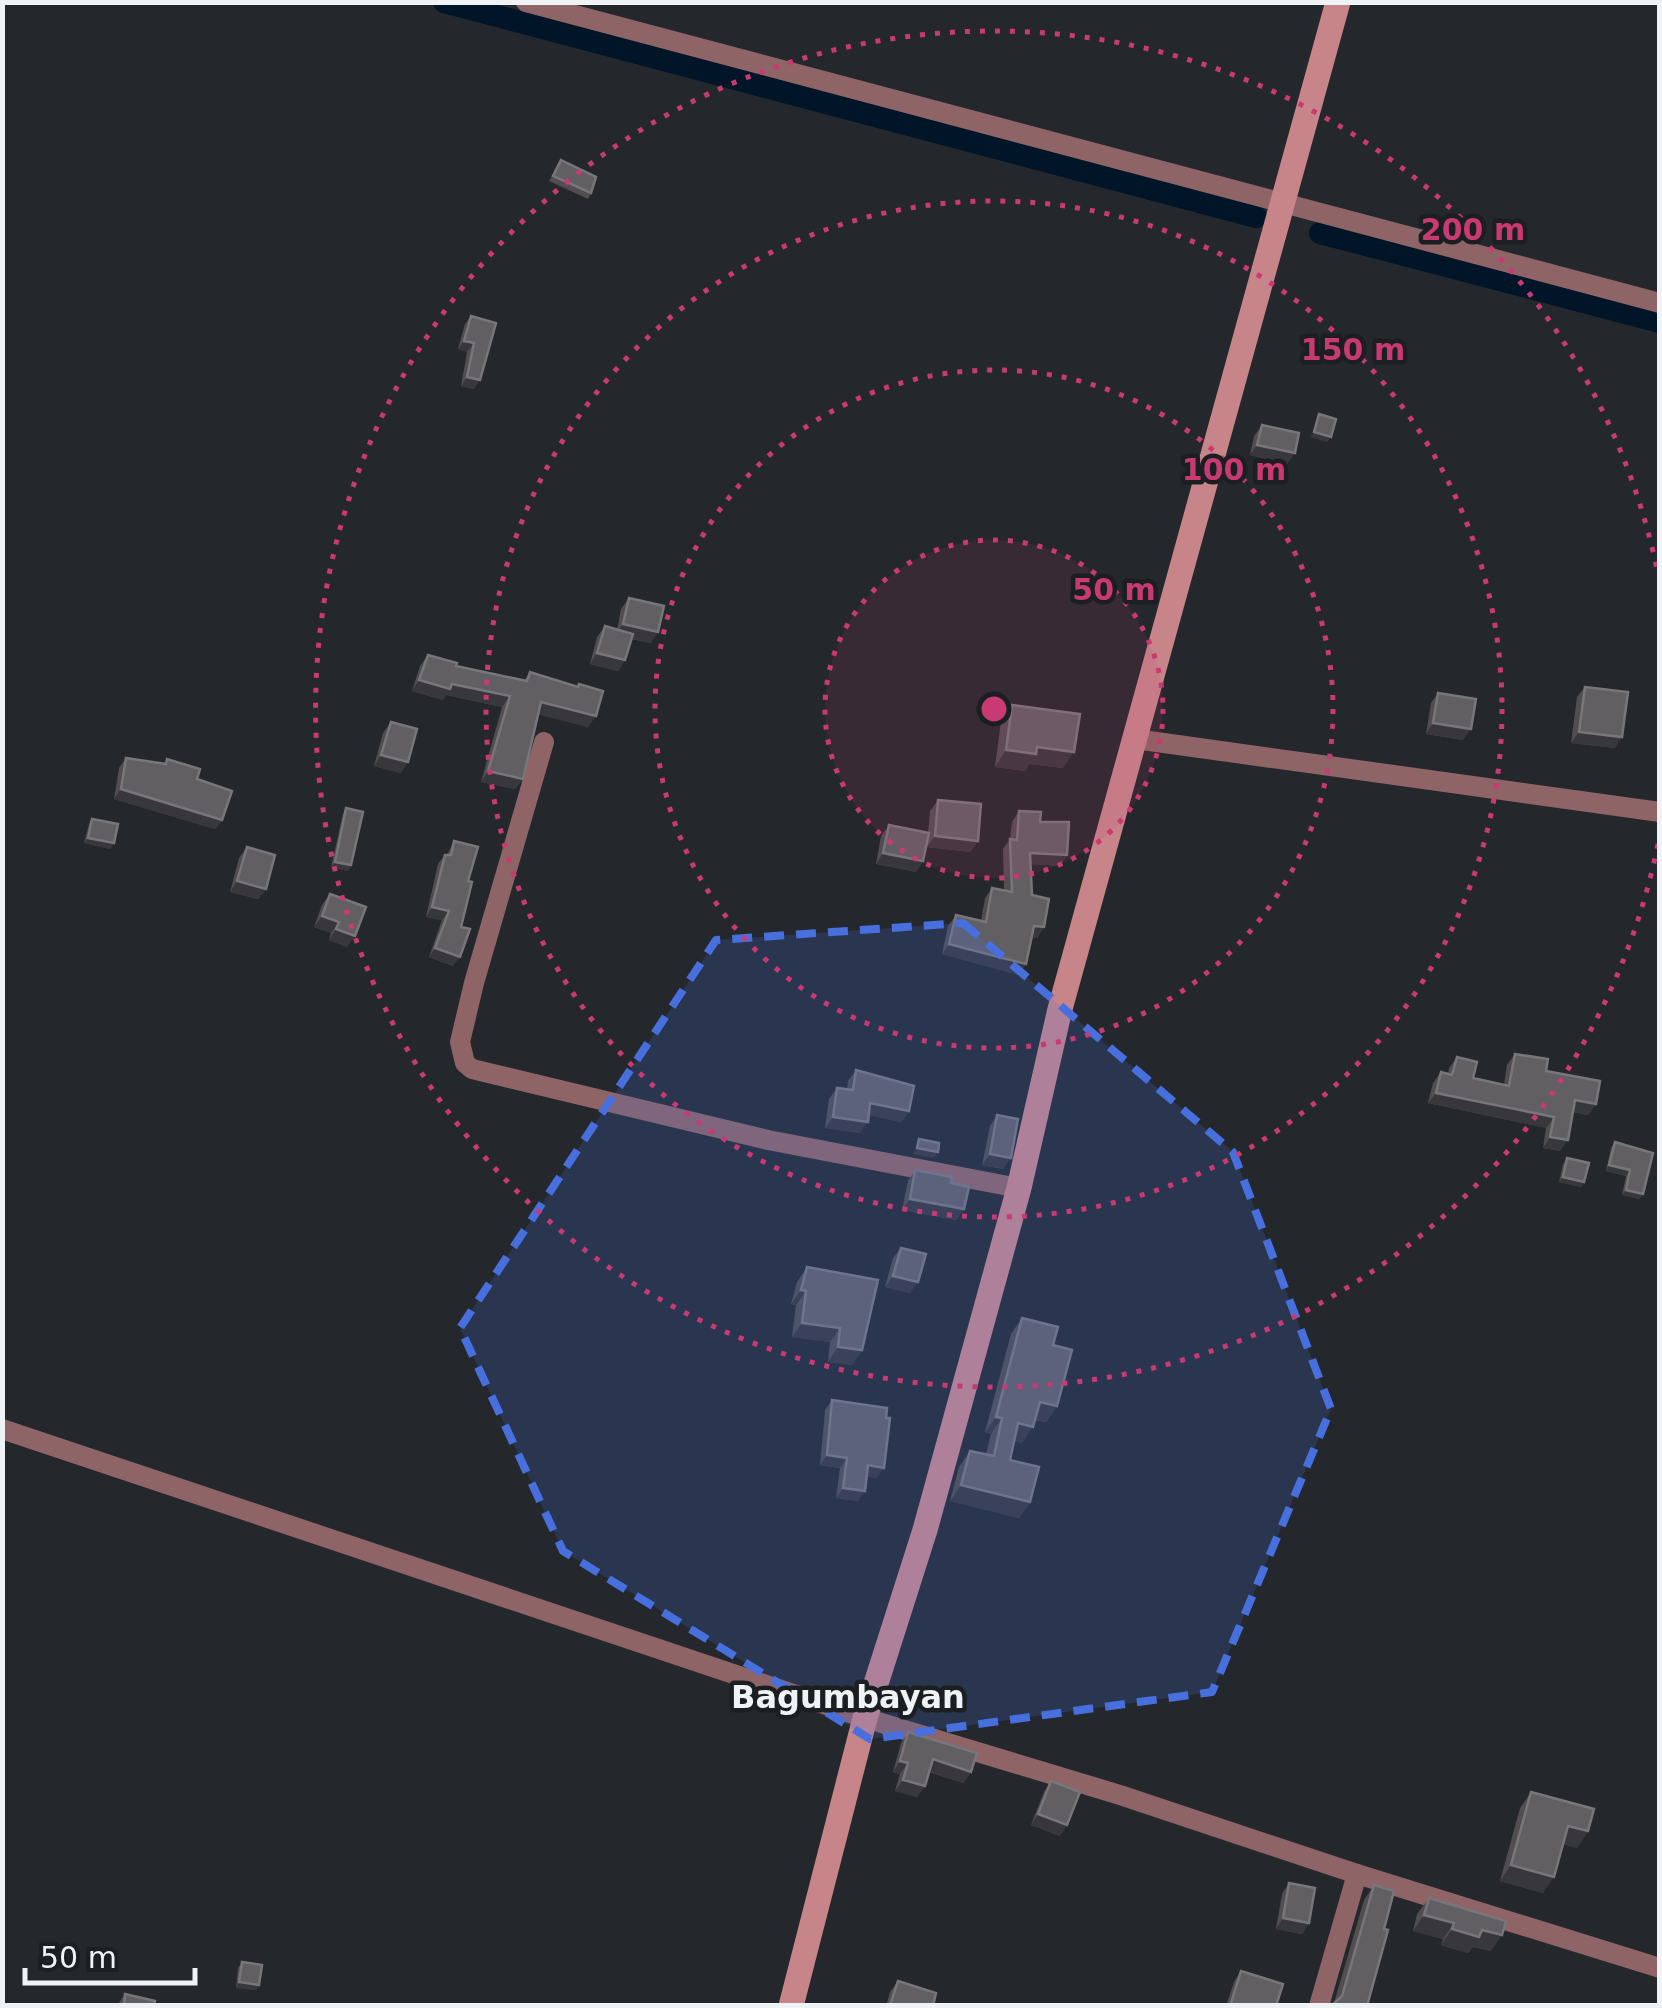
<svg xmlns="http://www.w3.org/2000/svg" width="1662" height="2008" viewBox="0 0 1662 2008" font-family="'DejaVu Sans',sans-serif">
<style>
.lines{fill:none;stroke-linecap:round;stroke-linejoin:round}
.canal{stroke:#011528;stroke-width:22}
.minor{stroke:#8e6466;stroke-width:20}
.secondary{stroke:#c88589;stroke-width:25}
.wall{fill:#514d51}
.shaded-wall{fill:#38373b}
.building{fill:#625f63;stroke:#78767a;stroke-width:2.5}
.marked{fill:#476fde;fill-opacity:0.2;stroke:#476fde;stroke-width:8;stroke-dasharray:20 12;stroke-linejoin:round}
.ring{fill:none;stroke:#c93972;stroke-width:5;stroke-dasharray:5 10}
.labels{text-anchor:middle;stroke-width:9;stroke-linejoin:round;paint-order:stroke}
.quarter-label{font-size:32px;font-weight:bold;fill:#f0f3f5;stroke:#1b1f22}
.centre{fill:#c93972;stroke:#1b1f22;stroke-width:5}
.ring-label{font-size:30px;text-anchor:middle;font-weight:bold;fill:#c93972;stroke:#1b1f22;stroke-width:9;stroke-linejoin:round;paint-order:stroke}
</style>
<rect width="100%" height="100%" fill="#24282c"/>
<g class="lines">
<g class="canal">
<path d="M 444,2 L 1256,217"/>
<path d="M 1320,233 L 1660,322"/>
</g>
<g class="minor">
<path d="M 526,2 L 1660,303"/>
<path d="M 1135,739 L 1660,812"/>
<path d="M 544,742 L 474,983 L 460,1042 L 465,1063 L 472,1069 L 768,1140 L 1019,1188"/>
<path d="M 2,1429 L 865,1718 L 1120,1795 L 1357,1874 L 1660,1968"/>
<path d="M 1319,2006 L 1357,1874"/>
</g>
<path class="secondary" d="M 791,2006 L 865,1718 L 925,1530 L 1019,1188 L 1060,1009 L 1338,2"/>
</g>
<g class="wall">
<path d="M 561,160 L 591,193 L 588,199 L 549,181 Z"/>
<path d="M 471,316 L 496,323 L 474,389 L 461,386 L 467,352 L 458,349 L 465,324 Z"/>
<path d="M 1262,425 L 1287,464 L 1250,455 L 1254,436 Z"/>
<path d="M 629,598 L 651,643 L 631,639 L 625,660 L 618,671 L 590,664 L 597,637 L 605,626 L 617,630 L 621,609 Z"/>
<path d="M 428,655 L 456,666 L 524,681 L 530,672 L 577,687 L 579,684 L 588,727 L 538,714 L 523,779 L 515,789 L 481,782 L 502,707 L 446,695 L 443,700 L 412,691 L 420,666 Z"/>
<path d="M 1585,687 L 1615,748 L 1571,743 L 1577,697 Z"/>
<path d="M 1438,693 L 1463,740 L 1426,734 L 1431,703 Z"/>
<path d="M 1012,705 L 1063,768 L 1029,764 L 1025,771 L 995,767 L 1001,721 Z"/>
<path d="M 391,722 L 401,773 L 374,766 L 383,733 Z"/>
<path d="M 126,758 L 164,764 L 167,759 L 197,779 L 222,820 L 215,829 L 114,799 L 119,768 Z"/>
<path d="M 938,800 L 978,841 L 970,852 L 927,847 L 928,839 L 923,861 L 916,872 L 876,864 L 881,836 L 889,825 L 928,833 L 930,811 Z"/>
<path d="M 346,808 L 351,865 L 348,871 L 331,867 L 343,814 Z"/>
<path d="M 1019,811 L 1040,822 L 1067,855 L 1060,866 L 1031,864 L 1032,895 L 1044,927 L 1037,938 L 1032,937 L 1026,964 L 1019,975 L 942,954 L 948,926 L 956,915 L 981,921 L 985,898 L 992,888 L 1004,890 L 1003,849 L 1010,839 L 1012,822 Z"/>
<path d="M 92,819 L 114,843 L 110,849 L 84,843 L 89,824 Z"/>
<path d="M 454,841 L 468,881 L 453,966 L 429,957 L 442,920 L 426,917 L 438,864 L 445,855 L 447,855 Z"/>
<path d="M 247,847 L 266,889 L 258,899 L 230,892 L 239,858 Z"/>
<path d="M 330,894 L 347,947 L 329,940 L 331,933 L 314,927 L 322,905 Z"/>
<path d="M 1515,1054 L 1546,1071 L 1596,1104 L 1588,1115 L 1573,1112 L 1560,1151 L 1543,1148 L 1546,1128 L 1428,1103 L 1433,1083 L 1441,1072 L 1448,1074 L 1449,1068 L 1457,1057 L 1473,1078 L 1504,1085 L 1507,1065 Z"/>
<path d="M 856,1070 L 909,1111 L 901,1122 L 869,1115 L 860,1133 L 825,1128 L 829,1099 L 837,1088 L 847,1090 L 848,1081 Z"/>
<path d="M 997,1115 L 1003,1169 L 982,1165 L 990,1126 Z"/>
<path d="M 1615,1142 L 1643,1194 L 1639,1199 L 1622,1195 L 1626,1176 L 1606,1171 L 1611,1148 Z"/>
<path d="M 1567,1158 L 1584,1182 L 1581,1187 L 1559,1182 L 1563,1164 Z"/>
<path d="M 915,1170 L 951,1183 L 964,1209 L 956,1220 L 902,1210 L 908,1181 Z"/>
<path d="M 901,1248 L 910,1293 L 885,1287 L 893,1258 Z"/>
<path d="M 807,1267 L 862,1350 L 852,1365 L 828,1362 L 830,1342 L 792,1337 L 796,1305 L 791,1304 L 797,1282 Z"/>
<path d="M 1022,1318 L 1053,1345 L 1057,1406 L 1046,1422 L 1035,1420 L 1022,1443 L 1014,1440 L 1010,1460 L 1030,1502 L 1019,1518 L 950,1501 L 959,1467 L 970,1451 L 986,1454 L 991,1434 L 985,1432 L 1011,1334 Z"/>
<path d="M 832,1400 L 877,1478 L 867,1476 L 858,1501 L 836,1498 L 840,1468 L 820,1465 L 825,1410 Z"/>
<path d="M 908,1732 L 971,1772 L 963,1783 L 929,1772 L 925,1786 L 917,1797 L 895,1791 L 900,1774 L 893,1772 L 901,1743 Z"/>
<path d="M 1051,1781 L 1060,1836 L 1031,1825 L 1044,1792 Z"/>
<path d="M 1531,1792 L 1588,1831 L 1577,1848 L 1563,1844 L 1543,1893 L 1500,1881 L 1520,1808 Z"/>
<path d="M 1289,1883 L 1309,1923 L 1302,1934 L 1276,1929 L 1282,1894 Z"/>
<path d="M 1374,1885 L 1384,1929 L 1367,2006 L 1334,2003 L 1364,1900 Z"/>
<path d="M 1429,1898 L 1491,1951 L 1473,1947 L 1468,1953 L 1441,1945 L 1443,1939 L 1413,1931 L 1417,1914 Z"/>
<path d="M 242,1962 L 259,1985 L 256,1990 L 236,1988 L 238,1968 Z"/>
<path d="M 1241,1971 L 1276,2006 L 1226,2006 L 1234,1982 Z"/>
<path d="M 898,1981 L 933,2006 L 886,2006 L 890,1992 Z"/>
<path d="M 125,1994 L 154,2006 L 117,2006 Z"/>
</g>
<g class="shaded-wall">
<path d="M 464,341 L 474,343 L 467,352 L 458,349 Z"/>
<path d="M 467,377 L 480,380 L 474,389 L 461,386 Z"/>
<path d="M 1314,432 L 1331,437 L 1327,442 L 1310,437 Z"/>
<path d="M 1257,445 L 1295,453 L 1287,464 L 1250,455 Z"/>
<path d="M 623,624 L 658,632 L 651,643 L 615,635 Z"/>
<path d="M 597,653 L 625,660 L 618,671 L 590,664 Z"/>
<path d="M 419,680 L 452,684 L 510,696 L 502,707 L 446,695 L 443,700 L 412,691 Z"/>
<path d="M 541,702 L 596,716 L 588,727 L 533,713 Z"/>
<path d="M 1433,723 L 1471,729 L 1463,740 L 1426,734 Z"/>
<path d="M 1579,732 L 1622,737 L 1615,748 L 1571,743 Z"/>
<path d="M 1037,747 L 1074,752 L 1063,768 L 1029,764 L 1025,771 L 995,767 L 1006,750 Z"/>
<path d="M 381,755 L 408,762 L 401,773 L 374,766 Z"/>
<path d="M 488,771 L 523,779 L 515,789 L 481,782 Z"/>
<path d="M 121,789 L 222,820 L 215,829 L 114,799 Z"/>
<path d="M 935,836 L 978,841 L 970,852 L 927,847 Z"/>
<path d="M 88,838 L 114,843 L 110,849 L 84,843 Z"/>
<path d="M 883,853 L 923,861 L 916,872 L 876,864 Z"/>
<path d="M 1030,853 L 1067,855 L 1060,866 L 1023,863 Z"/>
<path d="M 335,862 L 351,865 L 348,871 L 331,867 Z"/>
<path d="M 237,881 L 266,889 L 258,899 L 230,892 Z"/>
<path d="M 432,907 L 449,911 L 442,920 L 426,917 Z"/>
<path d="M 322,916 L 339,922 L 331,933 L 314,927 Z"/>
<path d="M 1034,926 L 1044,927 L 1037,938 L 1027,936 Z"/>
<path d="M 336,929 L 355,936 L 347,947 L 329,940 Z"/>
<path d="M 949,944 L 1026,964 L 1019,975 L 942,954 Z"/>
<path d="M 435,948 L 460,957 L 453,966 L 429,957 Z"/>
<path d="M 1436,1093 L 1554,1117 L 1546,1128 L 1428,1103 Z"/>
<path d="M 1575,1100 L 1596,1104 L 1588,1115 L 1568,1111 Z"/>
<path d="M 870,1103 L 909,1111 L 901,1122 L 863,1114 Z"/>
<path d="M 833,1117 L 868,1122 L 860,1133 L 825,1128 Z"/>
<path d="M 1550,1137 L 1568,1140 L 1560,1151 L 1543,1148 Z"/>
<path d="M 917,1148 L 938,1152 L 934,1158 L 913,1154 Z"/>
<path d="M 990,1154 L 1011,1158 L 1003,1169 L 982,1165 Z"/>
<path d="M 1609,1165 L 1630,1170 L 1626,1176 L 1606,1171 Z"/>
<path d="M 1563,1177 L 1584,1182 L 1581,1187 L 1559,1182 Z"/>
<path d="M 1626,1190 L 1643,1194 L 1639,1199 L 1622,1195 Z"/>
<path d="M 910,1199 L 964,1209 L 956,1220 L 902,1210 Z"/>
<path d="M 893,1276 L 918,1282 L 910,1293 L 885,1287 Z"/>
<path d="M 801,1290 L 806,1291 L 796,1305 L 791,1304 Z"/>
<path d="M 802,1323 L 840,1328 L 830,1342 L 792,1337 Z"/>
<path d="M 838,1347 L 862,1350 L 852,1365 L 828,1362 Z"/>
<path d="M 1040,1402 L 1057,1406 L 1046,1422 L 1029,1418 Z"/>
<path d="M 996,1417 L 1002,1418 L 991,1434 L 985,1432 Z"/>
<path d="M 1018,1423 L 1033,1427 L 1022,1443 L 1007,1439 Z"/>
<path d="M 827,1455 L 847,1458 L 840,1468 L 820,1465 Z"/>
<path d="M 868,1465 L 884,1468 L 877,1478 L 861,1476 Z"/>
<path d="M 961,1485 L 1030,1502 L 1019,1518 L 950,1501 Z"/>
<path d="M 843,1488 L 865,1491 L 858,1501 L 836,1498 Z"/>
<path d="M 933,1759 L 971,1772 L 963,1783 L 925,1770 Z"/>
<path d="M 900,1761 L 908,1763 L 900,1774 L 893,1772 Z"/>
<path d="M 903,1780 L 925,1786 L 917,1797 L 895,1791 Z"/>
<path d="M 1038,1814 L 1067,1825 L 1060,1836 L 1031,1825 Z"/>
<path d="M 1568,1826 L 1588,1831 L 1577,1848 L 1556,1842 Z"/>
<path d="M 1511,1865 L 1554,1877 L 1543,1893 L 1500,1881 Z"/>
<path d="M 1424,1915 L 1454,1923 L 1443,1939 L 1413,1931 Z"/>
<path d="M 1283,1918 L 1309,1923 L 1302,1934 L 1276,1929 Z"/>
<path d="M 1452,1929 L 1482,1930 L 1502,1935 L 1491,1951 L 1473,1947 L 1468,1953 L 1441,1945 Z"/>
<path d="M 239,1982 L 259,1985 L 256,1990 L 236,1988 Z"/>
</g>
<g class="building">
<path d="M 561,160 L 596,177 L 591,193 L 553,176 Z"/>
<path d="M 471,316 L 496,323 L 480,380 L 467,377 L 474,343 L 464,341 Z"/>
<path d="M 1319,414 L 1336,419 L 1331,437 L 1314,432 Z"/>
<path d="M 1262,425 L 1299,433 L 1295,453 L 1257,445 Z"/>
<path d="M 629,598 L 664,606 L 658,632 L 623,624 Z"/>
<path d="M 605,626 L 633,634 L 625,660 L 597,653 Z"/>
<path d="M 428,655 L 457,663 L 456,666 L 527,681 L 530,672 L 578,687 L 579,684 L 603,691 L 596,716 L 541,702 L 523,779 L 488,771 L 510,696 L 452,684 L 450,689 L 419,680 Z"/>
<path d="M 1585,687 L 1628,692 L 1622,737 L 1579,732 Z"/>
<path d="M 1438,693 L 1476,699 L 1471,729 L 1433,723 Z"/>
<path d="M 1012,705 L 1080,714 L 1074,752 L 1037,747 L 1036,754 L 1006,750 Z"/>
<path d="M 391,722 L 417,729 L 408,762 L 381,755 Z"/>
<path d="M 126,758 L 166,764 L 167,759 L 200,769 L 197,779 L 232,791 L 222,820 L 121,789 Z"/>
<path d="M 938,800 L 981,804 L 978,841 L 935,836 Z"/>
<path d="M 346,808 L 363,812 L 351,865 L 335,862 Z"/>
<path d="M 1019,811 L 1041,812 L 1040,822 L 1069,822 L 1067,855 L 1030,853 L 1032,895 L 1049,899 L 1044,927 L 1034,926 L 1026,964 L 949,944 L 956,915 L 986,922 L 992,888 L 1012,892 L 1010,839 L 1017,840 Z"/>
<path d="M 92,819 L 118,824 L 114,843 L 88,838 Z"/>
<path d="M 889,825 L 929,833 L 923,861 L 883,853 Z"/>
<path d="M 454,841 L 478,847 L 468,881 L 472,882 L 461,927 L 470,929 L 460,957 L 435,948 L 449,911 L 432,907 L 445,855 L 451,855 Z"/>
<path d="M 247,847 L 275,855 L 266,889 L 237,881 Z"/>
<path d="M 330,894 L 366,907 L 355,936 L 336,929 L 339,922 L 322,916 Z"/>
<path d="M 1515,1054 L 1548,1059 L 1546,1071 L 1600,1081 L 1596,1104 L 1575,1100 L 1568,1140 L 1550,1137 L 1554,1117 L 1436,1093 L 1441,1072 L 1452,1075 L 1457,1057 L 1477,1062 L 1473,1078 L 1509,1086 Z"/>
<path d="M 856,1070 L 914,1086 L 909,1111 L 870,1103 L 868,1122 L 833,1117 L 837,1088 L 853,1090 Z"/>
<path d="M 997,1115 L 1018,1119 L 1011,1158 L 990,1154 Z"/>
<path d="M 919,1139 L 939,1143 L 938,1152 L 917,1148 Z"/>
<path d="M 1615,1142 L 1653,1153 L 1643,1194 L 1626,1190 L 1630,1170 L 1609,1165 Z"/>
<path d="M 1567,1158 L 1589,1163 L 1584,1182 L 1563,1177 Z"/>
<path d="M 915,1170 L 952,1177 L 951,1183 L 969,1187 L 964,1209 L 910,1199 Z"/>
<path d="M 901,1248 L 926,1254 L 918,1282 L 893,1276 Z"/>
<path d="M 807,1267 L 878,1280 L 862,1350 L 838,1347 L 840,1328 L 802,1323 L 806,1291 L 801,1290 Z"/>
<path d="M 1022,1318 L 1058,1327 L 1053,1345 L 1072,1350 L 1057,1406 L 1040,1402 L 1033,1427 L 1018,1423 L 1010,1460 L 1039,1467 L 1030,1502 L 961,1485 L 970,1451 L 994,1456 L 1002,1418 L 996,1417 Z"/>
<path d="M 832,1400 L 887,1408 L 886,1418 L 890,1418 L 884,1468 L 868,1465 L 865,1491 L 843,1488 L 847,1458 L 827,1455 Z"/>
<path d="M 908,1732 L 977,1753 L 971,1772 L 933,1759 L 925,1786 L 903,1780 L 908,1763 L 900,1761 Z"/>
<path d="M 1051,1781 L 1080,1792 L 1067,1825 L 1038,1814 Z"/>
<path d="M 1531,1792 L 1594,1809 L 1588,1831 L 1568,1826 L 1554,1877 L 1511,1865 Z"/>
<path d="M 1289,1883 L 1315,1888 L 1309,1923 L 1283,1918 Z"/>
<path d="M 1374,1885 L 1394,1891 L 1384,1929 L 1388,1930 L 1367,2006 L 1331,2006 L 1342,1996 Z"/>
<path d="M 1429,1898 L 1506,1921 L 1502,1935 L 1482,1930 L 1479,1937 L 1452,1929 L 1454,1923 L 1424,1915 Z"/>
<path d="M 242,1962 L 262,1965 L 259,1985 L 239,1982 Z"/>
<path d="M 1241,1971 L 1283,1984 L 1276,2006 L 1230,2006 Z"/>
<path d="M 898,1981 L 936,1993 L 933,2006 L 890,2005 Z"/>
<path d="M 125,1994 L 155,2001 L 154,2006 L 124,2006 Z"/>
</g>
<path class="marked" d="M 963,923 L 1233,1152 L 1331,1409 L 1212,1692 L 870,1739 L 563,1551 L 460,1328 L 716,940 Z"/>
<circle cx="994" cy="709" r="169" fill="#c93972" fill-opacity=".12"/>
<g class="ring">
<circle cx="994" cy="709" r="169"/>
<circle cx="994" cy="709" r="339"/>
<circle cx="994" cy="709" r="508"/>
<path d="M1658 844A678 678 0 1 1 1658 574"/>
</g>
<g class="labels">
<g class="quarter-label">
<text x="848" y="1708">Bagumbayan</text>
</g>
</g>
<circle cx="994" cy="709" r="15" class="centre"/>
<g class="ring-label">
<text x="1473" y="240">200 m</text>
<text x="1353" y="360">150 m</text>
<text x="1234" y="480">100 m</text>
<text x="1114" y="600">50 m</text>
</g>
<rect width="1662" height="2008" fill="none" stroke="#f0f3f5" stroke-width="10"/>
<path d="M25 1968v15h170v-15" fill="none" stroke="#f0f3f5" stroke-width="5"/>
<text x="40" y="1968" font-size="30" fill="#f0f3f5" stroke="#1b1f22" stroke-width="8" paint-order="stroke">50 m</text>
</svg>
